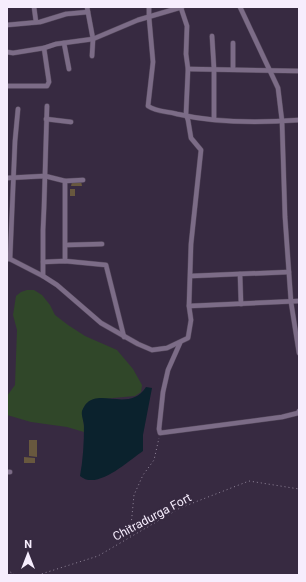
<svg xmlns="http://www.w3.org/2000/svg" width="306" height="582" viewBox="0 0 306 582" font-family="Roboto,sans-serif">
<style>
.green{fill:#304729}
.water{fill:#0b222d}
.building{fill:#68583e}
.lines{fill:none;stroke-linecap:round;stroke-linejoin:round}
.minor-casing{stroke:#53475a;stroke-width:5.5}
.path{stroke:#92879b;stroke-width:1;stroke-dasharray:1 3;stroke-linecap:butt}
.minor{stroke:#7c6c87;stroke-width:4.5}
.labels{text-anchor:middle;stroke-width:4;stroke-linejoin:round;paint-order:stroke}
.street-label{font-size:12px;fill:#f6edfd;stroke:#372a41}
</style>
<rect width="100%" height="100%" fill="#372a41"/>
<path class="green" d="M 27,290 L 34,290 L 42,295 L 50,305 L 55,315 L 68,325 L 85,336 L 117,350 L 133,369 L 142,385 L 141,392 L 135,396 L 92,400 C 77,408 85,418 84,432 L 67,427 L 31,422 L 7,415 L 7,396 L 15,385 L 17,330 L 13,315 L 16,296 L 21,292 Z"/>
<path class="water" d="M 146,387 L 152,388 L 143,435 L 143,451 C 128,461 97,491 80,476 C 83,460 84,442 84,426 C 84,422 81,415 82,411 C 83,409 85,404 87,403 C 101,389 130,412 146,387 Z"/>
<g class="building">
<path d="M 81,181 L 82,186 L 71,186 L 72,182 Z"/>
<rect x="70" y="189" width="5" height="7"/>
<path d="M 29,440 L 37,440 L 37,457 L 29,456 Z"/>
<path d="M 24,457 L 35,458 L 35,463 L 24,463 Z"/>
</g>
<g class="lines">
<defs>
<g id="minor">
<path d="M 34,7 L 36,22"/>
<path d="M 87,7 L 93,39 L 92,56"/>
<path d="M 149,7 L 149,17 L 153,62 L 148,106 C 157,112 166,111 177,114 C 216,123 259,123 299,120"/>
<path d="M 240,7 L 278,88 L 282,121 L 285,217 L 291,302 L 299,353"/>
<path d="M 7,25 L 40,22 L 66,14 L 88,12"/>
<path d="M 212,36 L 214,69 L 214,119"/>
<path d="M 64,43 L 69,69"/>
<path d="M 233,43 L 233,69"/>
<path d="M 7,52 L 13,53 L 44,48 L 56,44 L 93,39 L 138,20 L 182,7"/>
<path d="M 188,69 L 299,71"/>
<path d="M 7,86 L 47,86 L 49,82 L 44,48"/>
<path d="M 46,119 L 71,122"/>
<path d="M 7,178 L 45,176 L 65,181 L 83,180"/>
<path d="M 65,181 L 65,261"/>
<path d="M 66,245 L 102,244"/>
<path d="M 7,259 L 10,259 L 43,276 L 57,285 L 101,323 L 138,344 L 152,350 L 167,348 L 188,338 L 191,320 L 189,306 L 191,244 L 201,150 L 191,138 L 188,120 L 186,114 L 188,69 L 186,54 L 187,26 L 181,8"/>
<path d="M 10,259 L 15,141 L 18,109"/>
<path d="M 43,262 L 65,261 L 106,265 L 124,337"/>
<path d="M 240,274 L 241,304"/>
<path d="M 43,276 L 43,230 L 44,208 L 47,106"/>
<path d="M 191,276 L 289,272"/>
<path d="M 189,306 L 299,301"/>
<path d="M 180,343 L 168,370 L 163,392 L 159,429 L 160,433 L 282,417 L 298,413 L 299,411"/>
<path d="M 7,472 L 10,472"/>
</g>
</defs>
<use href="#minor" class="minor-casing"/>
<g class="path">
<path d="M 130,536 L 134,495 L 143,475 L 154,460 L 159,438"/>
<path d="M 7,570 L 15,575"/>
<path d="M 38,575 L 98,556 L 180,508 L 249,481 L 299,489"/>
</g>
<use href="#minor" class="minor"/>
</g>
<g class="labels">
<g class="street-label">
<text transform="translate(152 517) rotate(-28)" y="4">Chitradurga Fort</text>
</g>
</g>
<rect width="306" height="582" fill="none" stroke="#f6edfd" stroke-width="16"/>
<g transform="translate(28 554)" stroke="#372a41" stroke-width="3" paint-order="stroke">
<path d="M0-3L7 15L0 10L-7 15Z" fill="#f6edfd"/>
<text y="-6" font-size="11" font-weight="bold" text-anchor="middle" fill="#f6edfd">N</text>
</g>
</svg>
